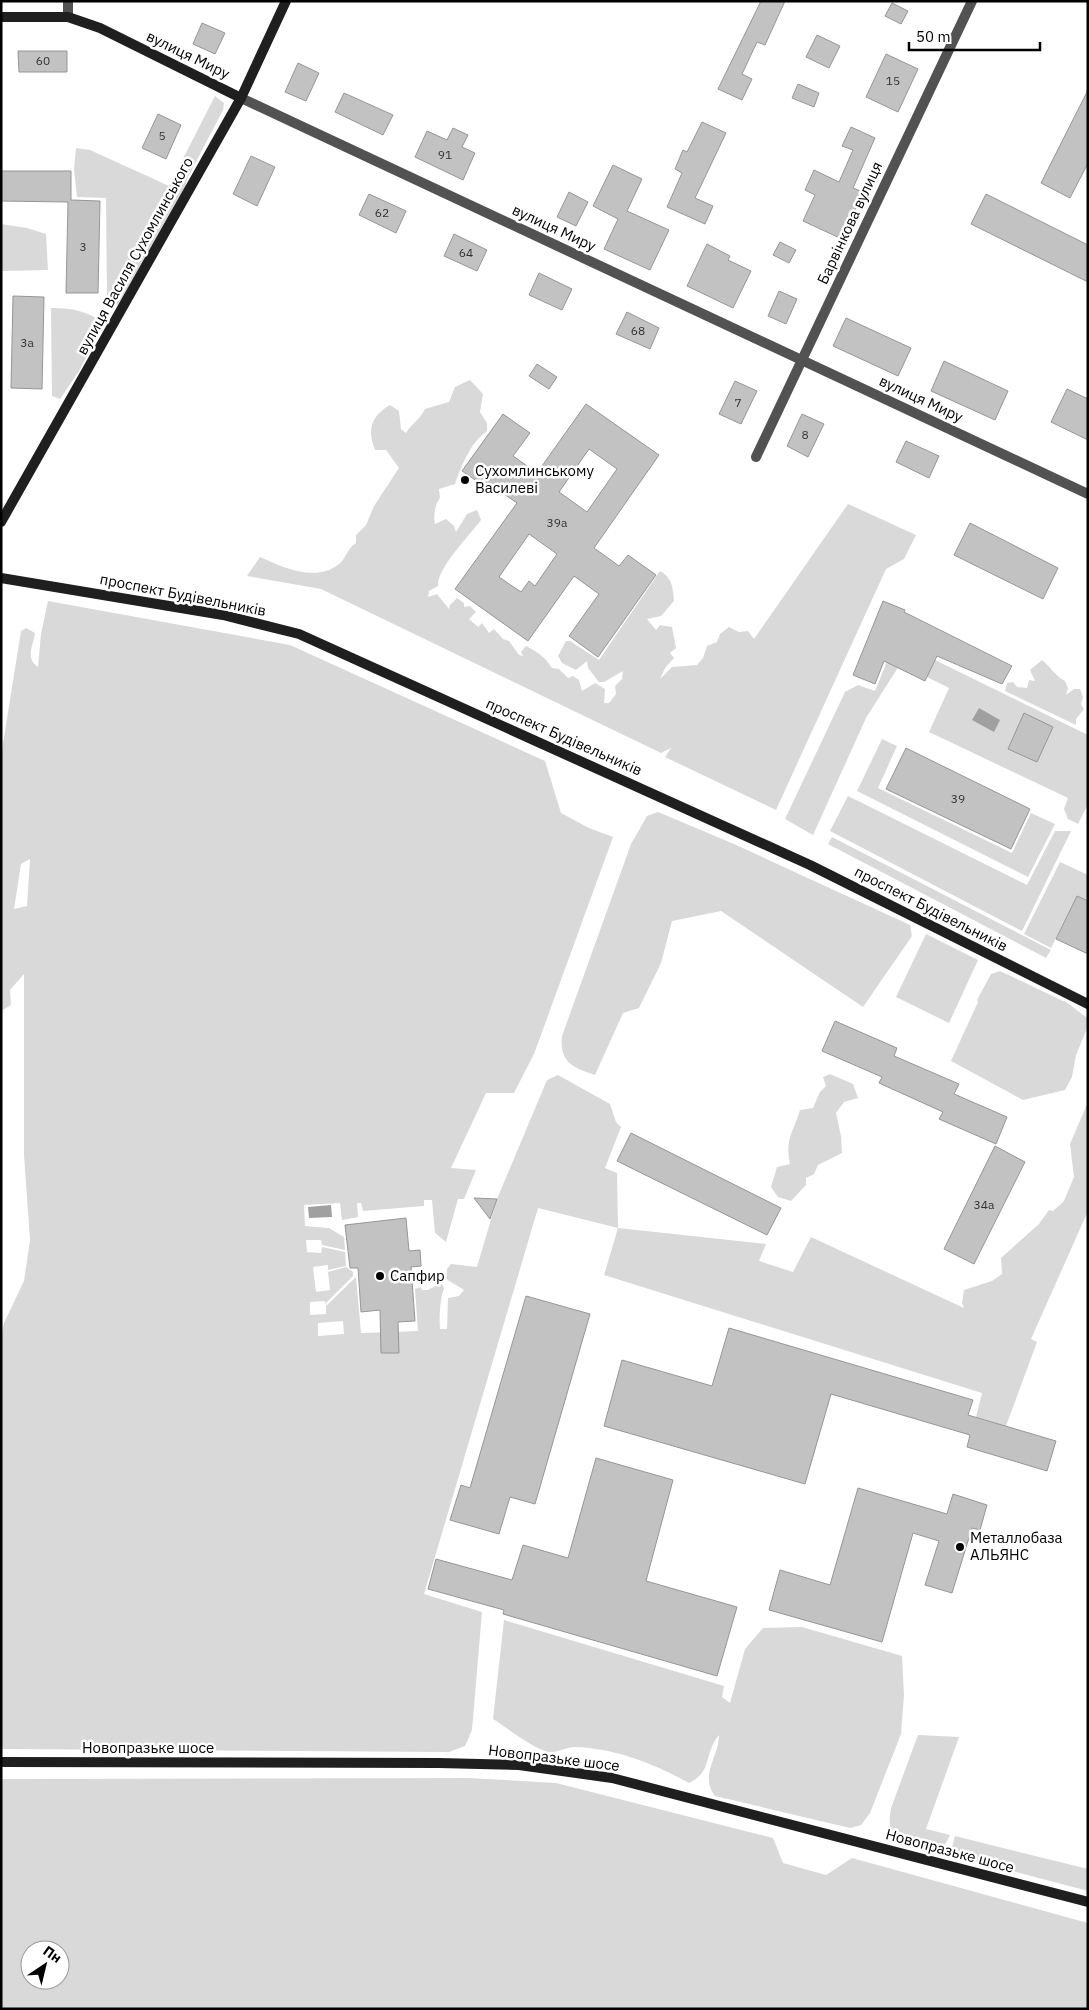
<svg xmlns="http://www.w3.org/2000/svg" width="1089" height="2010" viewBox="0 0 1089 2010" font-family="'IBM Plex Sans',sans-serif">
<style>
.green{fill:#d9d9d9;fill-rule:evenodd}
.water{fill:#a0a0a0}
.building{fill:#c2c2c2;stroke:#969696;fill-rule:evenodd}
.lines{fill:none;stroke-linecap:round;stroke-linejoin:round}
.street{stroke:#525252;stroke-width:10}
.secondary{stroke:#1f1f1f;stroke-width:10}
.poi-dot{fill:#000;stroke:#fff;stroke-width:2}
.labels{text-anchor:middle;stroke-width:5;stroke-linejoin:round;paint-order:stroke}
.number-label{font-size:12px;fill:#303030}
.street-label{font-size:15px;fill:#000;stroke:#fff}
.poi-label{font-size:15px;fill:#000;stroke:#fff;text-anchor:start}
</style>
<rect width="100%" height="100%" fill="#fff"/>
<g class="green">
<path d="M 215,96 L 224,103 L 223,110 L 187,179 L 185,190 L 118,305 L 107,300 L 106,198 L 77,197 L 74,169 L 76,148 L 90,150 L 169,186 Z"/>
<path d="M 1,224 L 27,228 L 46,234 L 48,270 L 1,271 Z"/>
<path d="M 51,308 C 73,308 86,311 104,323 L 79,371 L 60,399 L 52,396 Z"/>
<path d="M 470,380 L 483,394 L 480,412 L 487,423 L 487,431 C 471,442 461,466 455,484 L 439,489 L 440,498 C 435,504 433,517 435,524 L 446,519 L 454,526 L 456,532 L 467,514 L 477,510 L 481,520 C 469,536 437,568 438,586 L 429,591 L 428,597 L 437,594 L 449,609 L 450,605 L 457,598 L 464,603 L 464,607 L 470,606 L 476,612 L 469,619 L 478,627 L 482,623 L 489,633 L 494,629 L 503,639 L 509,641 L 519,655 L 523,656 L 521,652 L 526,646 C 538,652 545,657 552,668 L 559,669 L 568,678 L 573,676 L 579,680 L 582,691 L 595,683 L 605,689 L 604,703 L 609,703 L 616,694 L 615,686 L 622,679 L 623,671 L 604,682 L 599,682 L 588,668 L 587,661 L 576,670 L 562,663 L 558,656 L 566,641 L 570,641 L 599,660 L 660,571 C 672,577 673,588 674,601 L 661,616 L 647,619 L 656,630 L 660,625 L 672,627 L 676,648 L 670,653 L 674,658 L 665,668 L 660,679 L 672,667 L 697,665 L 703,658 L 707,646 L 717,642 L 720,634 L 729,627 L 739,632 L 748,631 L 754,639 L 848,504 L 916,535 L 904,559 L 886,569 L 776,810 L 665,757 L 671,748 L 661,753 L 321,589 L 247,576 L 260,557 C 282,567 316,583 339,564 C 347,558 346,549 356,543 L 356,535 L 366,525 L 374,506 L 399,468 L 386,450 L 375,450 C 367,430 371,416 390,405 L 399,411 L 401,429 L 406,433 C 412,423 419,421 425,409 L 449,402 L 455,387 Z"/>
<path d="M 48,601 L 290,645 L 545,761 L 561,813 L 589,828 L 613,837 L 534,1054 L 514,1093 L 486,1093 L 451,1168 L 476,1170 L 464,1199 L 458,1199 L 446,1242 L 435,1233 L 432,1200 L 424,1200 L 424,1206 L 363,1211 L 361,1203 L 357,1203 L 358,1217 L 342,1220 L 340,1203 L 304,1205 L 305,1226 L 329,1228 L 344,1237 L 345,1250 L 322,1245 L 321,1240 L 306,1240 L 307,1252 L 321,1253 L 322,1247 L 345,1252 L 346,1266 L 328,1270 L 328,1265 L 313,1267 L 316,1292 L 330,1290 L 328,1272 L 346,1267 L 353,1272 L 353,1276 L 325,1304 L 325,1301 L 310,1302 L 310,1315 L 326,1314 L 326,1306 L 356,1277 L 361,1333 L 418,1331 L 415,1289 L 421,1287 L 422,1290 L 428,1290 L 441,1283 L 444,1288 C 440,1299 439,1318 440,1329 L 447,1329 L 448,1298 L 459,1296 L 464,1290 L 446,1279 L 447,1269 L 451,1264 L 477,1267 L 497,1199 L 547,1080 L 558,1075 L 610,1104 L 616,1122 L 621,1127 L 605,1168 L 617,1173 L 618,1228 L 766,1244 L 759,1261 L 793,1272 L 811,1237 L 964,1308 L 962,1303 L 964,1290 L 992,1281 L 1002,1274 L 1001,1258 L 1039,1224 L 1049,1210 L 1053,1211 L 1064,1201 L 1074,1177 L 1070,1144 L 1088,1102 L 1088,1211 L 1031,1339 L 1037,1342 L 1006,1426 L 976,1417 L 982,1393 L 604,1275 L 618,1228 L 538,1208 L 424,1594 L 482,1612 L 472,1730 L 465,1746 L 449,1752 L 1,1749 L 1,1337 L 4,1323 L 24,1281 L 30,1240 L 24,1155 L 24,974 L 10,990 L 11,1005 L 1,1011 L 1,756 L 21,631 L 26,628 L 35,633 C 33,646 25,658 38,667 L 41,634 ZM 30,859 L 27,906 L 14,909 L 21,864 ZM 343,1321 L 344,1334 L 318,1336 L 318,1323 Z"/>
<path d="M 904,658 L 866,718 L 813,835 L 785,819 L 845,692 L 858,685 L 875,691 L 888,659 Z"/>
<path d="M 935,660 L 1088,735 L 1088,804 L 1078,824 L 1068,819 L 1064,809 L 1068,798 L 929,732 L 949,688 L 927,677 Z"/>
<path d="M 1042,660 C 1051,667 1056,677 1065,681 L 1068,688 L 1066,695 L 1074,689 L 1080,689 L 1083,697 L 1081,704 L 1084,709 L 1076,719 L 1076,725 L 1005,691 L 1007,683 L 1013,682 L 1017,687 L 1027,688 L 1029,680 L 1035,681 L 1030,670 Z"/>
<path d="M 882,739 L 897,746 L 878,788 L 1012,853 L 1031,813 L 1055,824 L 1028,877 L 857,791 Z"/>
<path d="M 848,796 L 1027,885 L 1055,831 L 1071,831 L 1022,931 L 830,831 Z"/>
<path d="M 658,812 L 734,844 L 910,925 L 912,936 L 863,1007 L 721,911 L 672,921 L 661,963 L 639,1008 L 623,1013 L 595,1075 C 573,1068 559,1062 562,1036 L 631,844 L 647,816 Z"/>
<path d="M 832,837 L 1051,950 L 1046,958 L 828,844 Z"/>
<path d="M 1060,862 L 1088,875 L 1088,901 L 1077,896 L 1051,948 L 1024,934 Z"/>
<path d="M 926,934 L 978,960 L 949,1023 L 896,997 Z"/>
<path d="M 1000,971 L 1063,1001 L 1065,1001 L 1087,1018 L 1088,1026 L 1076,1055 L 1072,1077 L 1065,1090 L 1023,1100 L 951,1061 L 978,1002 L 977,1000 L 991,974 Z"/>
<path d="M 830,1074 L 853,1084 L 858,1098 L 844,1102 L 836,1113 L 841,1136 L 842,1153 L 818,1165 L 814,1174 L 806,1178 L 806,1185 L 791,1201 L 778,1197 L 771,1187 L 777,1167 L 790,1164 C 785,1137 793,1134 800,1110 L 813,1108 L 820,1092 L 826,1086 L 823,1077 Z"/>
<path d="M 504,1620 L 724,1686 L 722,1697 L 730,1703 L 745,1649 L 763,1628 L 802,1627 L 902,1656 L 904,1695 L 901,1734 L 870,1813 L 861,1825 L 850,1828 L 715,1796 C 699,1775 719,1757 719,1735 C 704,1752 713,1772 689,1783 C 655,1764 614,1748 575,1747 C 567,1747 557,1753 549,1752 C 535,1750 506,1727 493,1719 Z"/>
<path d="M 918,1735 L 959,1737 L 926,1829 L 950,1835 L 942,1850 C 934,1851 926,1847 919,1845 C 895,1839 886,1836 891,1808 Z"/>
<path d="M 469,1778 L 556,1783 L 773,1838 L 783,1863 L 826,1875 L 852,1858 L 1088,1923 L 1088,2009 L 1,2009 L 1,1779 ZM 30,1950 L 60,1950 L 60,1980 L 30,1980 Z"/>
<path d="M 955,1836 L 1088,1869 L 1088,1891 L 956,1856 L 951,1851 Z"/>
</g>
<g class="water">
<path d="M 979,708 L 1000,720 L 994,732 L 972,720 Z"/>
<path d="M 331,1205 L 332,1217 L 309,1218 L 308,1207 Z"/>
</g>
<g class="building">
<path d="M 761,1 L 785,1 L 765,45 L 757,42 L 742,74 L 752,79 L 742,100 L 718,89 Z"/>
<path d="M 892,3 L 908,11 L 901,24 L 885,16 Z"/>
<path d="M 202,23 L 225,33 L 215,54 L 193,44 Z"/>
<path d="M 817,35 L 840,46 L 829,68 L 806,57 Z"/>
<path d="M 18,51 L 67,51 L 67,72 L 19,72 Z"/>
<path d="M 886,54 L 918,69 L 898,112 L 866,97 Z"/>
<path d="M 298,63 L 319,73 L 306,101 L 285,92 Z"/>
<path d="M 798,84 L 819,93 L 814,107 L 792,98 Z"/>
<path d="M 1088,90 L 1088,163 L 1070,198 L 1041,183 Z"/>
<path d="M 344,93 L 393,115 L 383,135 L 335,112 Z"/>
<path d="M 158,114 L 181,125 L 166,159 L 142,148 Z"/>
<path d="M 702,122 L 726,133 L 695,198 L 713,206 L 705,224 L 667,207 L 682,173 L 675,169 L 683,150 L 687,152 Z"/>
<path d="M 851,127 L 875,138 L 853,188 L 863,192 L 842,239 L 803,221 L 815,195 L 805,190 L 814,170 L 839,182 L 853,150 L 842,146 Z"/>
<path d="M 453,128 L 468,135 L 462,147 L 475,153 L 463,180 L 415,157 L 427,131 L 447,140 Z"/>
<path d="M 251,156 L 275,167 L 257,206 L 233,194 Z"/>
<path d="M 613,165 L 642,179 L 627,211 L 669,230 L 650,270 L 604,249 L 618,219 L 593,206 Z"/>
<path d="M 1,171 L 71,171 L 71,200 L 100,201 L 98,293 L 66,293 L 68,202 L 1,201 Z"/>
<path d="M 569,192 L 588,202 L 576,226 L 557,217 Z"/>
<path d="M 369,194 L 406,211 L 396,233 L 359,215 Z"/>
<path d="M 986,194 L 1088,245 L 1088,282 L 971,224 Z"/>
<path d="M 454,234 L 487,250 L 477,271 L 444,256 Z"/>
<path d="M 780,242 L 796,250 L 789,263 L 773,255 Z"/>
<path d="M 707,244 L 730,256 L 728,260 L 751,271 L 733,308 L 687,286 Z"/>
<path d="M 539,273 L 572,289 L 562,310 L 529,295 Z"/>
<path d="M 779,291 L 797,299 L 786,324 L 768,316 Z"/>
<path d="M 13,296 L 44,297 L 42,389 L 11,388 Z"/>
<path d="M 627,312 L 659,328 L 650,349 L 616,334 Z"/>
<path d="M 846,318 L 911,348 L 898,376 L 833,346 Z"/>
<path d="M 944,361 L 1008,391 L 995,420 L 931,391 Z"/>
<path d="M 537,364 L 557,377 L 549,389 L 529,376 Z"/>
<path d="M 735,381 L 757,391 L 741,424 L 719,414 Z"/>
<path d="M 1067,389 L 1088,399 L 1088,440 L 1051,422 Z"/>
<path d="M 586,404 L 659,455 L 594,548 L 619,566 L 628,555 L 656,575 L 598,657 L 569,636 L 599,594 L 574,576 L 528,641 L 455,589 L 517,503 L 494,487 L 491,491 L 462,471 L 503,414 L 530,433 L 513,456 L 537,473 ZM 589,449 L 617,469 L 587,512 L 559,492 ZM 529,534 L 557,554 L 535,586 L 529,581 L 521,592 L 499,577 Z"/>
<path d="M 802,414 L 824,424 L 808,457 L 787,446 Z"/>
<path d="M 906,441 L 939,456 L 929,478 L 896,462 Z"/>
<path d="M 970,523 L 1058,568 L 1043,599 L 954,555 Z"/>
<path d="M 883,601 L 905,610 L 904,612 L 1012,666 L 1002,684 L 937,656 L 925,681 L 884,661 L 875,684 L 853,675 Z"/>
<path d="M 1024,713 L 1053,727 L 1037,762 L 1008,749 Z"/>
<path d="M 906,748 L 1030,809 L 1011,849 L 886,789 Z"/>
<path d="M 1077,896 L 1088,901 L 1088,954 L 1056,939 Z"/>
<path d="M 835,1021 L 897,1048 L 894,1056 L 959,1084 L 954,1094 L 1007,1117 L 996,1144 L 939,1119 L 943,1112 L 879,1083 L 882,1077 L 822,1051 Z"/>
<path d="M 631,1133 L 781,1208 L 767,1235 L 617,1161 Z"/>
<path d="M 995,1146 L 1025,1162 L 974,1264 L 944,1249 Z"/>
<path d="M 474,1198 L 497,1199 L 490,1219 Z"/>
<path d="M 406,1218 L 409,1251 L 420,1250 L 421,1266 L 411,1267 L 415,1321 L 398,1322 L 399,1353 L 381,1353 L 380,1310 L 361,1312 L 358,1268 L 350,1268 L 345,1225 Z"/>
<path d="M 526,1296 L 590,1314 L 535,1504 L 510,1497 L 499,1534 L 450,1520 L 461,1485 L 470,1488 Z"/>
<path d="M 729,1328 L 973,1400 L 968,1415 L 1056,1441 L 1047,1471 L 967,1447 L 970,1435 L 831,1394 L 805,1484 L 604,1426 L 622,1360 L 712,1386 Z"/>
<path d="M 596,1458 L 673,1480 L 646,1581 L 737,1607 L 717,1676 L 503,1614 L 504,1610 L 428,1589 L 436,1559 L 512,1580 L 523,1545 L 568,1558 Z"/>
<path d="M 858,1488 L 947,1514 L 953,1494 L 987,1505 L 980,1530 L 972,1528 L 952,1593 L 925,1585 L 939,1541 L 913,1533 L 882,1642 L 769,1610 L 780,1570 L 830,1585 Z"/>
</g>
<g class="lines">
<g class="street">
<path d="M 68,17 L 68,1"/>
<path d="M 241,98 L 1088,494"/>
<path d="M 756,457 L 972,1"/>
</g>
<g class="secondary">
<path d="M 1,17 L 68,17 L 100,28 L 241,98"/>
<path d="M 1,522 L 241,98 L 286,1"/>
<path d="M 1,578 L 223,615 L 299,634 L 810,865 L 1088,1004"/>
<path d="M 1,1762 L 439,1763 L 519,1765 L 612,1778 L 1088,1902"/>
</g>
</g>
<g class="poi-dot">
<circle cx="465" cy="480" r="5"/>
<circle cx="380" cy="1276" r="5"/>
<circle cx="960" cy="1547" r="5"/>
</g>
<g class="labels">
<g class="number-label">
<text x="43" y="65">60</text>
<text x="893" y="85">15</text>
<text x="162" y="140">5</text>
<text x="445" y="159">91</text>
<text x="382" y="217">62</text>
<text x="83" y="251">3</text>
<text x="466" y="257">64</text>
<text x="638" y="335">68</text>
<text x="27" y="347">3а</text>
<text x="738" y="407">7</text>
<text x="805" y="439">8</text>
<text x="557" y="527">39а</text>
<text x="958" y="803">39</text>
<text x="984" y="1209">34а</text>
</g>
<g class="street-label">
<text transform="translate(188 55) rotate(26)" y="5">вулиця Миру</text>
<text transform="translate(850 223) rotate(-65)" y="5">Барвінкова вулиця</text>
<text transform="translate(554 228) rotate(25)" y="5">вулиця Миру</text>
<text transform="translate(135 256) rotate(-61)" y="5">вулиця Василя Сухомлинського</text>
<text transform="translate(921 399) rotate(25)" y="5">вулиця Миру</text>
<text transform="translate(183 595) rotate(11)" y="5">проспект Будівельників</text>
<text transform="translate(564 737) rotate(24)" y="5">проспект Будівельників</text>
<text transform="translate(931 909) rotate(27)" y="5">проспект Будівельників</text>
<text x="148" y="1753">Новопразьке шосе</text>
<text transform="translate(554 1758) rotate(7)" y="5">Новопразьке шосе</text>
<text transform="translate(950 1851) rotate(15)" y="5">Новопразьке шосе</text>
</g>
<g class="poi-label">
<text x="475" y="476">Сухомлинському<tspan x="475" dy="17">Василеві</tspan></text>
<text x="390" y="1281">Сапфир</text>
<text x="970" y="1543">Металлобаза<tspan x="970" dy="17">АЛЬЯНС</tspan></text>
</g>
</g>
<rect width="1089" height="2010" fill="none" stroke="#000000" stroke-width="5"/>
<g transform="translate(45 1965) rotate(35)"><circle r="24" fill="#ffffff" stroke="#999999"/>
<path d="M0-4L9 19L0 12L-9 19Z" fill="#000000"/>
<text y="-8" font-size="14" font-weight="bold" text-anchor="middle" fill="#000000">Пн</text>
</g>
<path d="M909 42v8h131v-8" fill="none" stroke="#000000" stroke-width="2.5"/>
<text x="916" y="42" font-size="15" fill="#000000" stroke="#ffffff" stroke-width="4" paint-order="stroke">50 m</text>
</svg>
